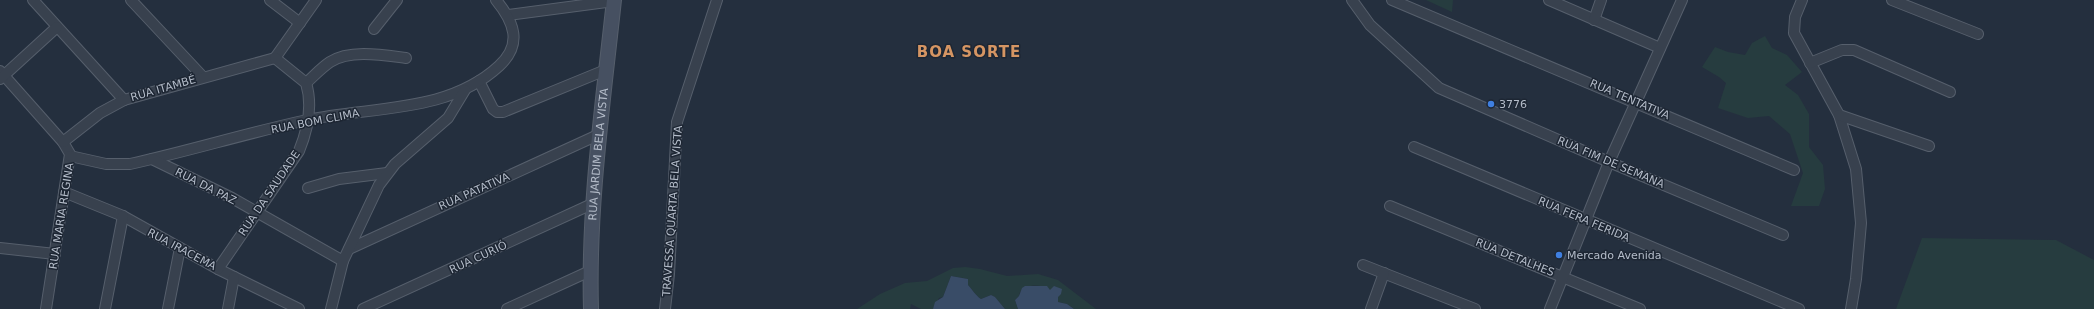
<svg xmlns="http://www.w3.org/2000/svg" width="2094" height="309" viewBox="0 0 2094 309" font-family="'DejaVu Sans',sans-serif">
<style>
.green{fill:#263c3f}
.water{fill:#394c67}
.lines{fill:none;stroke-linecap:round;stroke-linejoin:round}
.street-casing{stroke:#565f6c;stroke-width:12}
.secondary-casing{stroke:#565f6c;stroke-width:16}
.street{stroke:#38414e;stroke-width:10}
.secondary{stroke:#465061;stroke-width:14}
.shop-dot{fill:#3f7fe0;stroke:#1d2633;stroke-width:1.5}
.labels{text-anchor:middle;stroke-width:3;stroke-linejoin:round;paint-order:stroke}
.street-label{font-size:11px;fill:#b4bcc9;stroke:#1d2633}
.poi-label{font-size:11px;fill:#b4bcc9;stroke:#1d2633;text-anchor:start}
.district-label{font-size:15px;font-weight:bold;letter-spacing:1px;fill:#d59563;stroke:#1d2633}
</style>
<rect width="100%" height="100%" fill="#242f3e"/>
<g class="green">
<path d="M 1426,0 L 1453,0 L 1452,12 Z"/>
<path d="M 1765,36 L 1772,48 L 1787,55 L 1802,72 L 1785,85 L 1798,95 L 1809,114 L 1809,147 L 1823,165 L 1825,189 L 1819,206 L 1791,206 L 1803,173 L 1790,134 L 1769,116 L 1748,118 L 1718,108 L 1726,83 L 1719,77 L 1702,67 L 1715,47 L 1728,52 L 1745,55 L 1752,43 Z"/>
<path d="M 1922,238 L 2056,240 L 2094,260 L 2094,309 L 1896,309 Z"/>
<path d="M 965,267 L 980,269 L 1007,276 L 1038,274 L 1058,280 L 1096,309 L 1074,309 L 1067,304 L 1058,302 C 1056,290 1041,284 1031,286 C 1027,286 1023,290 1020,292 L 1019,296 L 1015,300 L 1018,309 L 1005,309 L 995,297 L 991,295 L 981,299 C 976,296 972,289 968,285 L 968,279 L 951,276 L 943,297 L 939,298 L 933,309 L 921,309 L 911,304 L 910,309 L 857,309 L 880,294 L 905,283 L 927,281 L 953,268 Z"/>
</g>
<g class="water">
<path d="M 951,276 L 968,279 L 968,285 C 972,289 976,296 981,299 L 991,295 L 995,297 L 1005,309 L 933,309 L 935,302 L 943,297 Z"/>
<path d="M 1025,286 L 1047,286 L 1050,290 L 1054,286 L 1062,289 L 1061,294 L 1058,297 L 1058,302 L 1067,304 L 1074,309 L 1018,309 L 1015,300 L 1019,296 L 1022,288 Z"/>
</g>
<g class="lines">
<defs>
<g id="street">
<path d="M 33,0 L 124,100"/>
<path d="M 131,0 L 203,77"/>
<path d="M 270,0 L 300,23"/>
<path d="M 1352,0 L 1370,25 L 1439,88 L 1609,162 L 1783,235"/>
<path d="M 1392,0 L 1794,170"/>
<path d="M 1549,0 L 1660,48"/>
<path d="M 1802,0 L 1795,17 L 1794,33 L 1839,115 L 1856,169 L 1861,223 L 1856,279 L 1851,309"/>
<path d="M 1892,0 L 1978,34"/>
<path d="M 508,15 L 614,1"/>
<path d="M 1594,20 L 1601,0"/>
<path d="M 374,29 L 397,0"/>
<path d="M 275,58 L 316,0"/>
<path d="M 1810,63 L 1842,50 L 1854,50 L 1950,92"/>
<path d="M 0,71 L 63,142 L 70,154 L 46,309"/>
<path d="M 0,79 L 57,27"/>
<path d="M 479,81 L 493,109 L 497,112 L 503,112 L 608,69"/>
<path d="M 306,83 C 314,76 321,68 330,62 C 350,49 383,55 406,58"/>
<path d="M 1839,115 L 1929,146"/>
<path d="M 63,142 L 100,113 L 124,100 L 275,58"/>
<path d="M 1414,147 L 1799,309"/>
<path d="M 70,156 L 106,164 L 130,164 C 189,151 247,133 307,120 C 371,106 447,114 499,66 C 523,44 514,22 496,0"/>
<path d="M 152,159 L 232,198 L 343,261"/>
<path d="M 308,188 L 339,179 L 387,173"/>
<path d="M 64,192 L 123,216 L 218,269 L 299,309"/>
<path d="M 1390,206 L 1640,309"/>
<path d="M 0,248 L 55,254"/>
<path d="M 349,249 L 600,134"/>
<path d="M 1363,265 L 1475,309"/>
<path d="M 218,269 L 299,151 C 308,129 313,106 306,83 L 275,58"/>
<path d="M 105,309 L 123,216"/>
<path d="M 168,309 L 180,248"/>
<path d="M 228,309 L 234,277"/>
<path d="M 331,309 L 343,261 L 379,185 L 395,164 L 448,118 L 465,90"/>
<path d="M 363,309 L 592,204"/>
<path d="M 507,309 L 590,271"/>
<path d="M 665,309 L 669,274 L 677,122 L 717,0"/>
<path d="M 1371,309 L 1384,273"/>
<path d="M 1550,309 L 1609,162 L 1682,0"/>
</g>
<g id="secondary">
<path id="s1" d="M 591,309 C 588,206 603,103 614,0"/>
</g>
</defs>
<use href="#street" class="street-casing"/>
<use href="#secondary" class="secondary-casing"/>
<use href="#street" class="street"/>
<use href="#secondary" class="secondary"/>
</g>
<g class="shop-dot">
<circle cx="1491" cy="104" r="4"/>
<circle cx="1559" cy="255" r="4"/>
</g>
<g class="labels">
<g class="street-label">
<text transform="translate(163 88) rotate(-16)" y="4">RUA ITAMBÉ</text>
<text transform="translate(1630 99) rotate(23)" y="4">RUA TENTATIVA</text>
<text transform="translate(315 121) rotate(-11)" y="4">RUA BOM CLIMA</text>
<text dy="4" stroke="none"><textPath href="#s1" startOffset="155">RUA JARDIM BELA VISTA</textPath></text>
<text transform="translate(1611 162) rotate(23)" y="4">RUA FIM DE SEMANA</text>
<text transform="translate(206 186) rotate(27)" y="4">RUA DA PAZ</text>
<text transform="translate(474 191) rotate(-24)" y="4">RUA PATATIVA</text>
<text transform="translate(269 193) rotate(-56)" y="4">RUA DA SAUDADE</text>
<text transform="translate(672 211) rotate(-86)" y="4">TRAVESSA QUARTA BELA VISTA</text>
<text transform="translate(61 216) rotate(-81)" y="4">RUA MARIA REGINA</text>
<text transform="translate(1584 219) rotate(23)" y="4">RUA FERA FERIDA</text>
<text transform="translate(182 249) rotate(28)" y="4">RUA IRACEMA</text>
<text transform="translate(478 257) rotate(-25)" y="4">RUA CURIÓ</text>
<text transform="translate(1515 257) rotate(22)" y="4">RUA DETALHES</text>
</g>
<g class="poi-label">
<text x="1499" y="108">3776</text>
<text x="1567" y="259">Mercado Avenida</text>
</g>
<g class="district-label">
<text x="969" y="57">BOA SORTE</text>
</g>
</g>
</svg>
